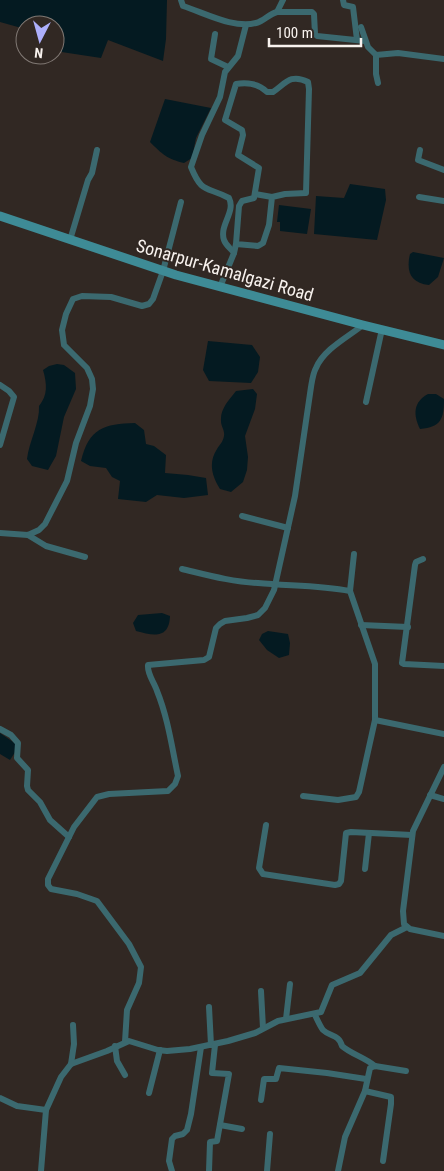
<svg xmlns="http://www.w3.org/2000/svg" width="444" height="1171" font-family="'Roboto Condensed',sans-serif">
  <rect width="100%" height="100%" fill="#312823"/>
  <g fill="#041a21">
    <path d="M 0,0 L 167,0 L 166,39 L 163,61 L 108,40 L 101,58 L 55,51 L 55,25 L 25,25 L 25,29 L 0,22 Z"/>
    <path d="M 165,99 L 211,108 L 196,138 L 192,158 L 184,163 C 167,159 162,154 150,142 Z"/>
    <path d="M 350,184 L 385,189 L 386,200 L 377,240 L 314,234 L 316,196 L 344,198 Z"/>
    <path d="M 279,205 L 311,209 L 307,234 L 280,231 L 280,222 L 277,222 Z"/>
    <path d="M 413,252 L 444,258 L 438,277 L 429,285 C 410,283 406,271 410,254 Z"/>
    <path d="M 208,341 L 252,345 L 260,357 L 258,372 L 251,383 L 209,381 L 203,370 Z"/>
    <path d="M 57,364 L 64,365 L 75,373 L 76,389 L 64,417 L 56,456 L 48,470 L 32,466 L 27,459 C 29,442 40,422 39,406 C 48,395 47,384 43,370 L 49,366 Z"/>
    <path d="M 253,389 L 257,394 L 255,409 L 245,436 L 248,457 L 247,470 L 243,482 L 231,492 L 220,489 C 212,476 208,463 217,449 C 220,444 223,442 224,436 C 225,430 221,427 221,421 C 220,409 229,400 236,391 Z"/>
    <path d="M 428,394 L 436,394 L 444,399 C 444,419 441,427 420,429 C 413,415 413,402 428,394 Z"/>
    <path d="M 135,423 L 144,430 L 146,444 L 154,446 L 166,455 L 165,473 L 188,475 L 206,478 L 208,495 L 184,498 L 157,495 L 146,502 L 118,499 L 120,481 L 112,477 L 106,468 L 90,466 L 81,461 C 89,428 104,424 135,423 Z"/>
    <path d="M 162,613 L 170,616 C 169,639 154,636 136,631 L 133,623 L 138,615 Z"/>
    <path d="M 268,631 L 288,634 L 290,643 L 289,655 L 279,658 L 267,650 L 259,640 L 262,634 Z"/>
    <path d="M 0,733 L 19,746 L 10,760 L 0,754 Z"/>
  </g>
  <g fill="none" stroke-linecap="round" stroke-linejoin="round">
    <g stroke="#3b696f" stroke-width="6">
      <path d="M 181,0 L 183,6 C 205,13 234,29 256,23 C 264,21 269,14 277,12 L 283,0"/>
      <path d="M 343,0 L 344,5 L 353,7 L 357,40"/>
      <path d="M 277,12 L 312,12 L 314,14 L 315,34 L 317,36 L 365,41"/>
      <path d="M 361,27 L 368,47 L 376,55 L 398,53 L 444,59"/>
      <path d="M 215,34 L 211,59 L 228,67"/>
      <path d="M 376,55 L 376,74 L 378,83"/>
      <path d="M 420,150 L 418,160 L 444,170"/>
      <path d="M 255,194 L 272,197"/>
      <path d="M 419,197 L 444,201"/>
      <path d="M 70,240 L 88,180 L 92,173 L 97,150"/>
      <path d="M 234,253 L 236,244 L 239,206 L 242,201 L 254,198 L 259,168 L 238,155 L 243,135 L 242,130 L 225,120 L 236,84 C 247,82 259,84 267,92 L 273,92 C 285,84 290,73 308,82 L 309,89 L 306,193 L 285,194 L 272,197 L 269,225 L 263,243 L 258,246 L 236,244"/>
      <path d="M 220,287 L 234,253 C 231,248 226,246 224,240 C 219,225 236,212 229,198 C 206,186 202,194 191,167 L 202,135 L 220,97 L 225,72 L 238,56 L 246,25"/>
      <path d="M 0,385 L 9,391 L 14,397 L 0,445"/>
      <path d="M 366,402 L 382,329"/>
      <path d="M 242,516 L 288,528"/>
      <path d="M 0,533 L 28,535 L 39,530 L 45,524 L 67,481 L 76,443 L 90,406 L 93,389 L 92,379 L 87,368 L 64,345 L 62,330 L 66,314 L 73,299 L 82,296 L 111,297 L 142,306 L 149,304 L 153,299 L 163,271 L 181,202"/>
      <path d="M 28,535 L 46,546 L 85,557"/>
      <path d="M 423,559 L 416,562 L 415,565 L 402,663 L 404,664 L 444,666"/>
      <path d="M 182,569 C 207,575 232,582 258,583 C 288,586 319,585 350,591 L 375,664 L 375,720 L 359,792 L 356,797 L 338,800 L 303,796"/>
      <path d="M 350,591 L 354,554"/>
      <path d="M 361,625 L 408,627"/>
      <path d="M 375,720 L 444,734"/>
      <path d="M 0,729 L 11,735 L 18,743 L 17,758 L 28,770 L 27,786 L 28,790 L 40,802 L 50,820 L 69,837"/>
      <path d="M 444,767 L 413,831 L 403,911 L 404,924 L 410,929 L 444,936"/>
      <path d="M 430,795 L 444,799"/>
      <path d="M 266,825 L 259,868 L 263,874 L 335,885 L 339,884 L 341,881 L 346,833 L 351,832 L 412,835"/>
      <path d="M 365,869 L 369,833"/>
      <path d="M 261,991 L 263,1028"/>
      <path d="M 209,1007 L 211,1045"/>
      <path d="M 315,1015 C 317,1019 320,1026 323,1030 C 330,1037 339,1034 342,1046 C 351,1054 364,1057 375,1066"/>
      <path d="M 286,1019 L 290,984"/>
      <path d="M 125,1042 L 127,1010 L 139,983 L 141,967 L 129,944 L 97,901 L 77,894 L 51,889 L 48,885 L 48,879 L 74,827 L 97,797 L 109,794 L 168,791 L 175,784 L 178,776 C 172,748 168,718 157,691 C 154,682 147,674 148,665 L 204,660 L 209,657 L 216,628 L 220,624 L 225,621 L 247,618 L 258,615 L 265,608 L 274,590 L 295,496 L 311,387 C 312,381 313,373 316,368 C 324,349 348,337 363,325"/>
      <path d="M 115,1046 L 117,1061 L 125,1075"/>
      <path d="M 71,1064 L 74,1044 L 73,1025"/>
      <path d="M 365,1091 L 391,1097 L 391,1104 L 383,1161"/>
      <path d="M 149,1093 L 160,1050"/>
      <path d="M 0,1098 L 17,1106 L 46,1110"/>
      <path d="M 261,1100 L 264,1079 L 276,1079 L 279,1068 L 327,1073 L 366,1079"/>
      <path d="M 220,1125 L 242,1129"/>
      <path d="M 41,1171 L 46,1110 L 61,1077 L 71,1064 L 107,1051 L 129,1041 L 158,1050 L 167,1051 L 190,1049 L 228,1041 L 255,1033 L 278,1021 L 321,1012 L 332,985 L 360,973 L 391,935 L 407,927"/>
      <path d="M 172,1171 L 169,1161 L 172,1139 L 175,1136 L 183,1134 L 187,1130 L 191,1114 L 201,1047"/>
      <path d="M 209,1171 L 210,1142 L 217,1141 L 229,1074 L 212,1073 L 215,1045"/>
      <path d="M 267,1171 L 270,1134"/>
      <path d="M 338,1171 L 345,1137 L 365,1091 L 370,1068 L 375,1066 L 406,1071"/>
    </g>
    <path stroke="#3e8b96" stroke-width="9" d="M 0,216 L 176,275 L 363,325 L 444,345"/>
  </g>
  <g text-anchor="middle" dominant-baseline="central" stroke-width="4" stroke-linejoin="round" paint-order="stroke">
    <g font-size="18" fill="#f8f2ee" stroke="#312823">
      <text transform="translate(225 270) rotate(16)">Sonarpur-Kamalgazi Road</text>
    </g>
  </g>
  <g transform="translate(40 40) rotate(186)"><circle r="24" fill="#312823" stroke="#817974"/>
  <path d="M0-4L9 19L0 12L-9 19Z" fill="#adaffb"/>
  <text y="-8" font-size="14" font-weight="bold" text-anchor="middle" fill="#f8f2ee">N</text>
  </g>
  <path d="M269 38v8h92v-8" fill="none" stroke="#f8f2ee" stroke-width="2.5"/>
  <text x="276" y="38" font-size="15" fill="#f8f2ee" stroke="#312823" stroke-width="4" paint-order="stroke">100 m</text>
</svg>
